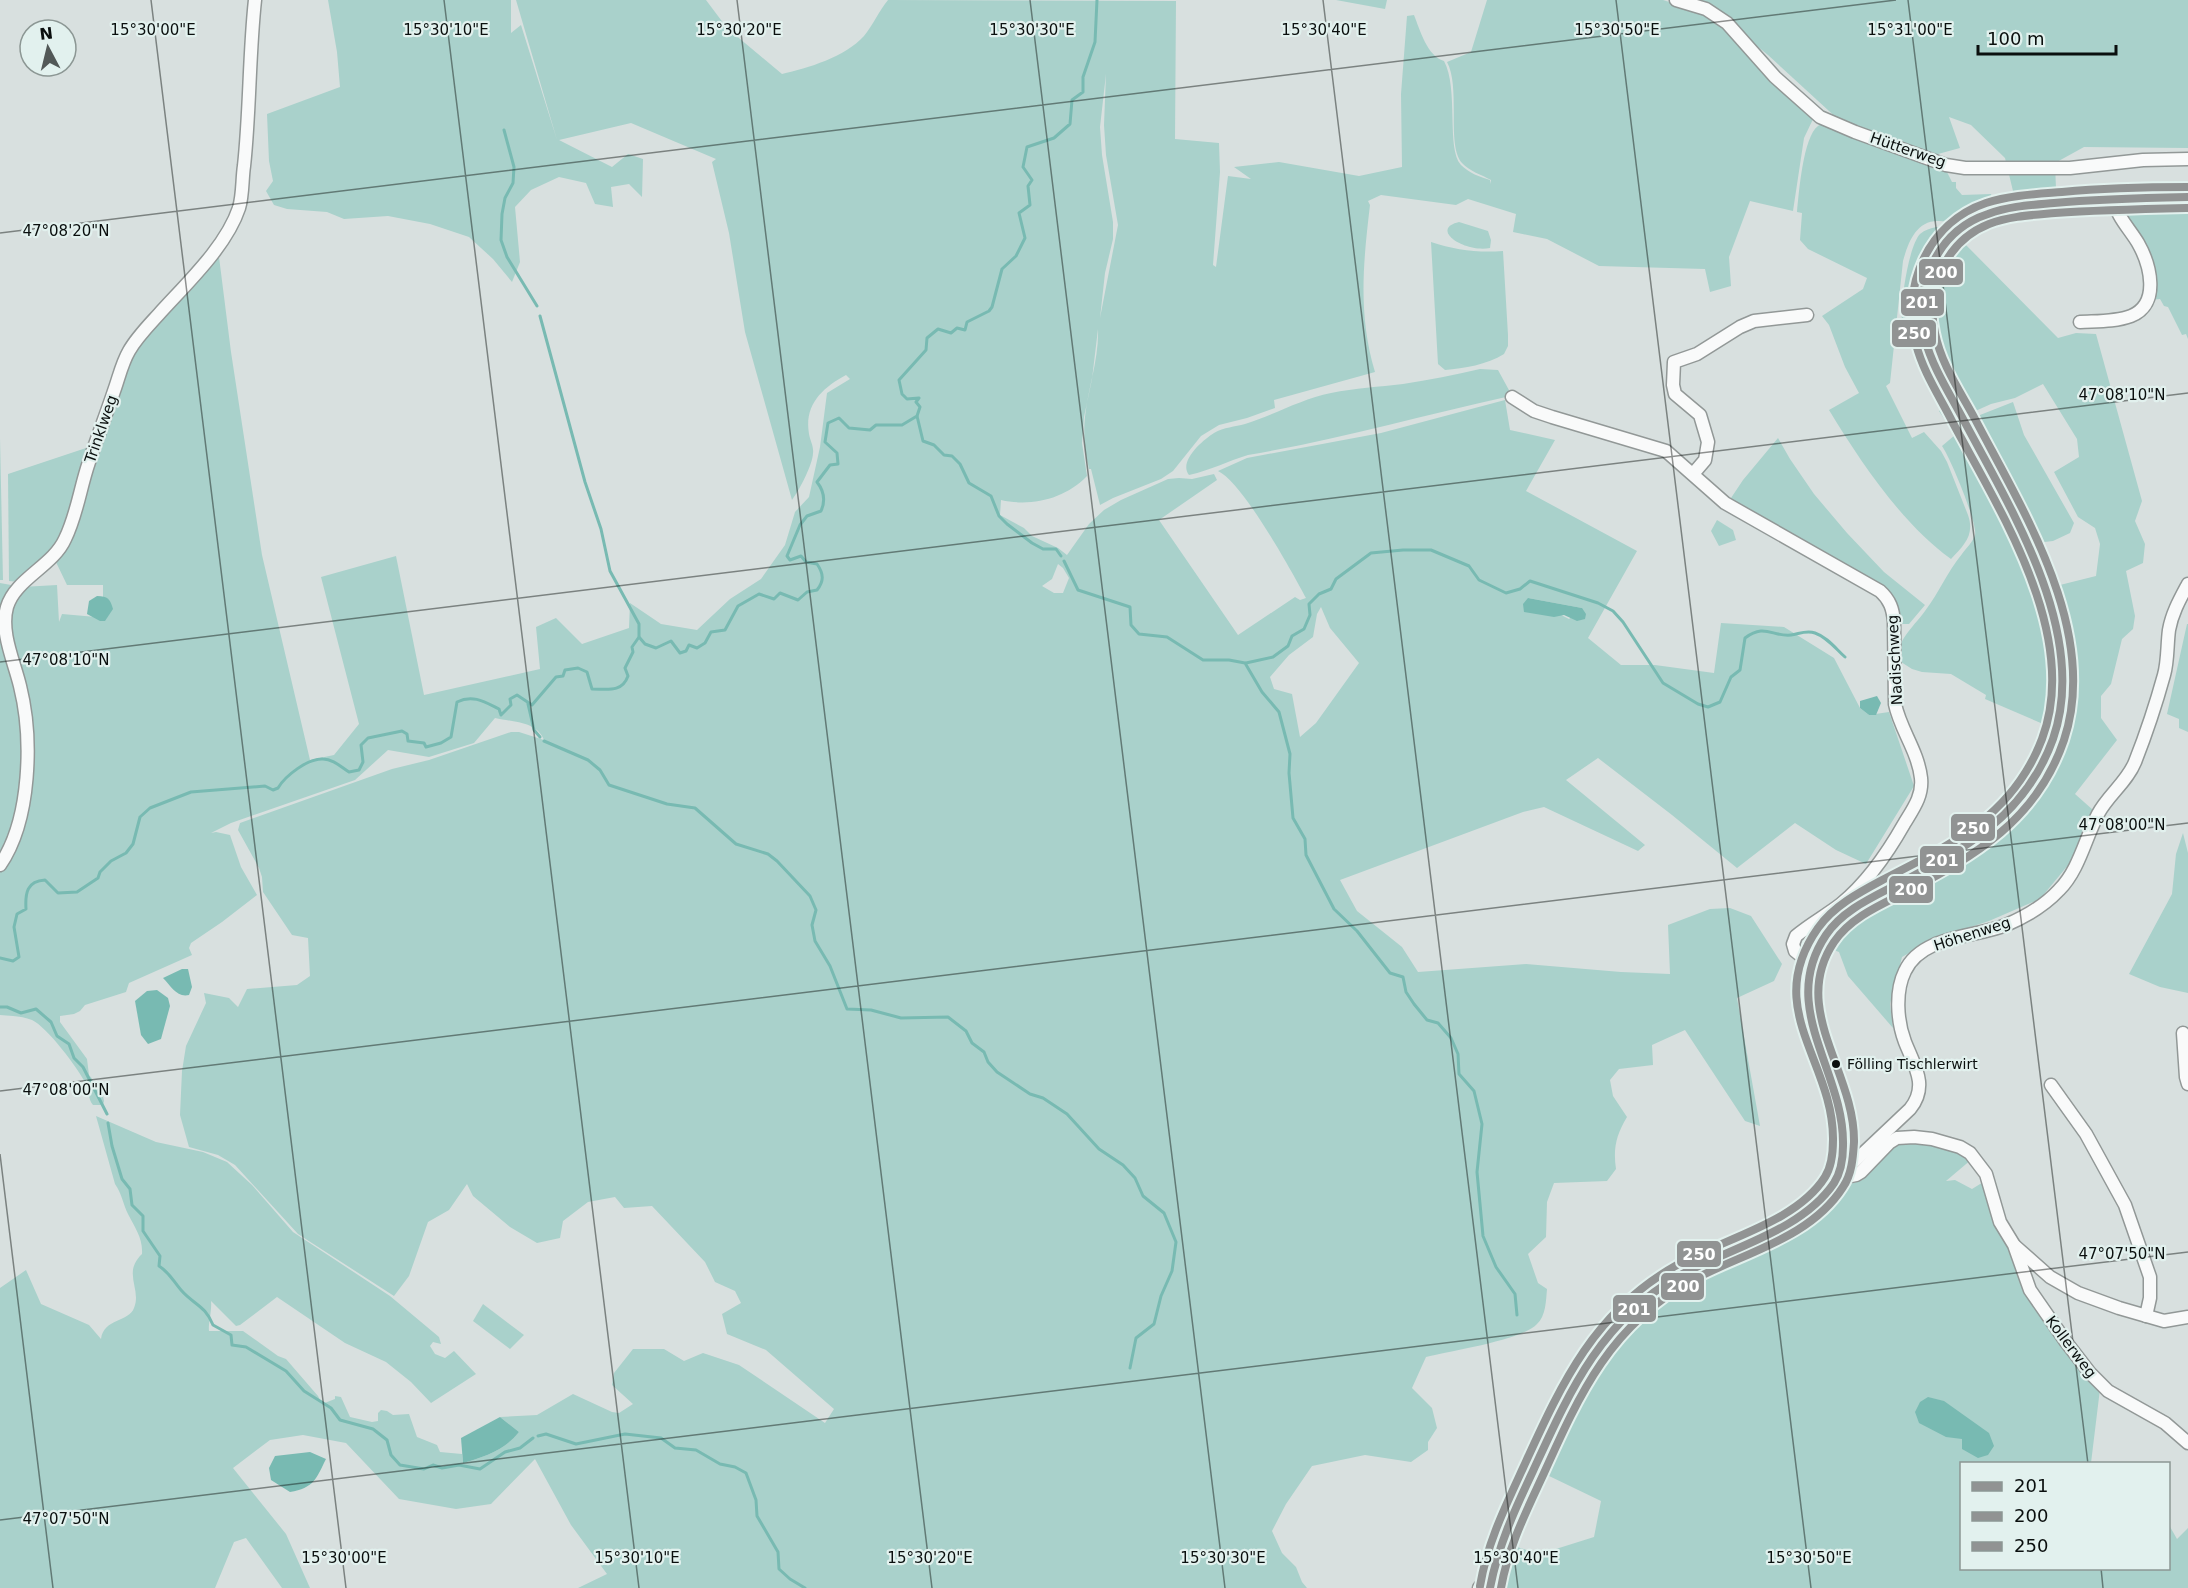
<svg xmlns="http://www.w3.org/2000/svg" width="2188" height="1588" font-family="'DejaVu Sans',sans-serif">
  <rect width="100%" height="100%" fill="#d8e0df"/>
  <g fill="#a9d1cb" fill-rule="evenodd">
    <path d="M 328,0 L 511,0 L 511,33 L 521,25 L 557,140 L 516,0 L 706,0 L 727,28 L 782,74 C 808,68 845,57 864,36 C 873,25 879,11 888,0 L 1176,1 L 1175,139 L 1219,143 L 1220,172 L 1213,265 L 1216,267 L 1228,176 L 1251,179 L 1234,167 L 1279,162 L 1359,176 L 1402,167 L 1401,94 L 1407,16 L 1414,15 C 1420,30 1427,56 1444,61 C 1459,89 1446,149 1461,165 C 1469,173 1480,177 1490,180 L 1490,184 L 1491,180 C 1482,175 1469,171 1462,163 C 1446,145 1461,88 1447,62 L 1471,52 L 1487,0 L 1663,0 L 1710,15 L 1815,115 L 1804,138 L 1793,211 L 1750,201 L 1729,257 L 1731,286 L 1710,292 L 1705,269 L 1599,266 L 1547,239 L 1513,232 L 1516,214 L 1468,199 L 1456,205 L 1381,195 L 1368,201 L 1370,205 C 1363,264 1358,315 1375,372 L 1274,400 L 1275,408 L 1247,418 L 1219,425 L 1201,436 L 1173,471 L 1161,479 L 1113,498 L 1100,505 L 1091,469 L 1089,469 C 1085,451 1083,435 1085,417 C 1088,388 1099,359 1098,329 L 1092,379 L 1084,417 L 1082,443 L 1087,476 C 1065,499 1031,507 1001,500 L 1000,515 L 1024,528 L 1032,536 L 1058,548 L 1067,555 L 1089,524 L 1104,510 L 1121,500 L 1168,479 L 1179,478 L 1192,479 L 1214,474 L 1217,480 L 1159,520 L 1238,635 L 1295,597 L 1300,600 L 1306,598 C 1291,570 1243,483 1218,471 L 1247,458 L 1381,433 L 1505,400 L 1510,430 L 1555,440 L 1526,491 L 1637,551 L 1588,638 L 1621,665 L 1655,665 L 1714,673 L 1721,623 L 1784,627 L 1834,658 L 1860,708 L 1869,715 L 1889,712 L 1914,786 L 1866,864 L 1836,850 L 1795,823 L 1737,868 L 1672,815 L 1598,758 L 1566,780 L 1645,845 L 1638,851 L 1544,807 L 1523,812 L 1340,880 L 1357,911 L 1402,947 L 1418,972 L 1526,964 L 1621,972 L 1670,974 L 1668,925 L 1710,909 L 1730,908 L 1751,916 L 1782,964 L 1774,981 L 1737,998 L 1760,1126 L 1745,1121 L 1685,1030 L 1652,1045 L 1653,1065 L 1619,1069 L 1610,1080 L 1613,1096 L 1627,1117 C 1616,1135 1613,1149 1616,1169 L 1607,1181 L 1554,1183 L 1547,1202 L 1546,1237 L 1528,1254 L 1538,1283 L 1547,1289 C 1546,1300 1546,1316 1537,1324 C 1522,1340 1450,1351 1426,1357 L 1412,1388 L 1432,1408 L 1437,1428 L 1428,1442 L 1428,1450 L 1411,1462 L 1365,1455 L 1312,1466 L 1286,1504 L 1272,1531 L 1282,1553 L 1296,1567 L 1302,1582 L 1307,1588 L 578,1588 L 607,1574 L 571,1525 L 535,1459 L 491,1504 L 456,1509 L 399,1499 L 346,1443 L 303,1435 L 270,1440 L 233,1468 L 286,1534 L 310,1588 L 282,1588 L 246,1538 L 234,1542 L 215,1588 L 0,1588 L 0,1288 L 26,1270 L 41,1304 L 89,1325 L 101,1339 C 104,1318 129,1322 134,1308 C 142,1289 122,1273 142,1254 C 143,1238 135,1228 128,1214 C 123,1204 122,1194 115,1184 L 96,1116 L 156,1142 L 203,1152 L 227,1162 L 252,1185 L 293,1232 L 390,1296 L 439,1337 L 441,1344 L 433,1342 L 430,1346 L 435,1354 L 445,1358 L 454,1351 L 476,1374 L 431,1403 L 411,1382 L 386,1362 L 345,1343 L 277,1297 L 240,1325 L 236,1326 L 211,1301 C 212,1311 208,1324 209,1331 L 243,1331 L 278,1356 L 286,1359 L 318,1396 L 322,1404 L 335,1399 L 335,1396 L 341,1397 L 350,1417 L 372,1422 L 378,1421 L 378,1413 L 381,1410 L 387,1411 L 393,1415 L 409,1414 L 417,1437 L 437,1445 L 440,1452 L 462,1454 L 463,1463 C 484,1457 505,1450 519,1432 L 500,1417 L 537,1415 L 573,1394 L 612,1412 L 619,1413 L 633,1404 L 612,1385 L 614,1373 L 633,1349 L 664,1349 L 684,1361 L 703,1353 L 739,1365 L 825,1423 L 834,1409 L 766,1350 L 727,1334 L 722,1314 L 741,1303 L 735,1291 L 715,1282 L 705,1262 L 652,1206 L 624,1208 L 615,1197 L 588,1202 L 563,1221 L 560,1238 L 537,1243 L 510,1227 L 473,1196 L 467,1184 L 449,1210 L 428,1222 L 409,1276 L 394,1296 L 298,1234 L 235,1165 L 218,1155 L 189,1147 L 180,1115 L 182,1071 L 186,1046 L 206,1003 L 204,993 L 229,998 L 238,1007 L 247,989 L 297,985 L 310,976 L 308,938 L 292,935 L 263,892 L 262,877 L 259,868 L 238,830 L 240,823 L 392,769 L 429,760 L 511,732 L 519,732 L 544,740 C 537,721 512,722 495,718 L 474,743 L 429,757 L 388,750 L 355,780 L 231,823 L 211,833 L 216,832 L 230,835 L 241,867 L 257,895 L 222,922 L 191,943 L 189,948 L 192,955 L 129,983 L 126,992 L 85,1005 L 80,1011 L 74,1014 L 60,1016 L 60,1022 L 87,1059 L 89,1075 L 102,1091 L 104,1101 L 103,1105 L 93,1105 C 88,1099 89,1091 86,1084 C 78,1068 47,1027 32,1020 C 22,1016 11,1016 0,1015 L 0,870 L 19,811 L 0,861 L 0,583 L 22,587 L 57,585 L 59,622 L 62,614 L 96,617 L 103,605 L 103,585 L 67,585 L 55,560 L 120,392 L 127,365 L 135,346 L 218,249 L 231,352 L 262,555 L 310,760 L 334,755 L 359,724 L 321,577 L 396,556 L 424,695 L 540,669 L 536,627 L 556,618 L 582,644 L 629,628 L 630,603 L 661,624 L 697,630 L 730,599 L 761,579 L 785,545 L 795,512 L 809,497 L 820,447 L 827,393 L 850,379 L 846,375 C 822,388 804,405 809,434 C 810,440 814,447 813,453 C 813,464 799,491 792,500 L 745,332 L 729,233 L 712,162 L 716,159 L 631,123 L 559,140 L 612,167 L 628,154 L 643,159 L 642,197 L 629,184 L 611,187 L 613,207 L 595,204 L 586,183 L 559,177 L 531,190 L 515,207 L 520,262 L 512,282 L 493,259 L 469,237 L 430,224 L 388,216 L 344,219 L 327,212 L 287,209 L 274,205 L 266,191 L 273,181 L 269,161 L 267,114 L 340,87 L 337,52 ZM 1106,74 L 1104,125 L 1106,155 L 1118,225 L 1100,318 L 1105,273 L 1113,239 L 1113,222 L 1102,155 L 1100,127 ZM 1058,564 L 1063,568 L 1069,578 L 1063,593 L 1054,593 L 1042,586 L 1052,579 ZM 1528,598 L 1582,608 L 1569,619 ZM 1321,607 L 1330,628 L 1359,663 L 1316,723 L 1300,737 L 1292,694 L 1274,689 L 1270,677 L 1289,655 L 1313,637 L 1317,614 Z"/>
    <path d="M 1336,0 L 1387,0 L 1385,9 Z"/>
    <path d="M 1681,0 L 2188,0 L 2188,148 L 2084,147 L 2055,163 L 2056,189 L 2013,191 L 2005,158 L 1971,125 L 1949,117 L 1960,148 L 1938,154 L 1952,182 L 1956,182 L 1956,188 L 1962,195 L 1991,194 L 1994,205 L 1967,216 L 1954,223 C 1949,223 1944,221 1939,221 C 1916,220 1908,243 1903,261 L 1890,383 L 1886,386 L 1912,438 L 1924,432 L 1941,451 L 1947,462 L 1968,515 C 1975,535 1964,545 1951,559 C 1902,524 1860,461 1829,410 L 1859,393 L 1845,367 L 1829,325 L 1822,316 L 1863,289 L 1867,278 L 1808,249 L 1800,240 L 1802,213 L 1797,212 C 1799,193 1803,137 1818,126 C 1824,121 1833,122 1841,122 L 1768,55 L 1724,19 Z"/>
    <path d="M 2188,204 L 2188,339 L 2186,334 L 2182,335 L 2168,307 L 2164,306 L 2160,299 L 2150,300 L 2153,292 L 2120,206 Z"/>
    <path d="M 1459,222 L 1488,231 L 1491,240 L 1490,248 C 1464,253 1429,229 1459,222 Z"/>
    <path d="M 1937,227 L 1943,230 L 1944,233 L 1916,308 L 2030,569 C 2043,604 2060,649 2058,686 C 2057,700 2053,714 2050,727 L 1985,699 L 1986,695 L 1951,674 L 1922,672 L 1912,669 L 1901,662 L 1897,662 C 1898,638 1911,630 1925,611 C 1939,593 1947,572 1962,554 C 1966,548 1973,542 1975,535 C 1978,524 1950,457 1942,446 L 1955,435 L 1939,411 L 1944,407 L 1921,373 L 1927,369 C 1919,356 1907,344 1903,329 C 1898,313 1908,247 1920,234 C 1925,230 1930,228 1937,227 Z"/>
    <path d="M 1431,242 C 1455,250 1478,253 1503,251 L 1508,335 L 1508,346 L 1504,354 C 1487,365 1464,368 1445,370 L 1438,364 Z"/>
    <path d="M 1963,242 L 2058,338 L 2076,333 L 2096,334 L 2142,501 L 2135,521 L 2145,544 L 2143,563 L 2126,571 L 2135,616 L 2133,629 L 2122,639 L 2111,684 L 2101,696 L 2101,718 L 2117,740 L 2075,794 L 2093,810 L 2069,864 L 2040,899 L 1989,921 L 1934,939 L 1902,957 L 1890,1004 L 1893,1028 L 1848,976 L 1839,952 L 1831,949 L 1821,952 L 1845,922 L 1994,834 L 2065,713 L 2048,588 L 2096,576 L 2100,544 L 2095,528 L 2078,517 L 2054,472 L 2079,457 L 2077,439 L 2043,384 L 2015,398 L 1991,404 L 1971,413 L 1936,344 L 1930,317 L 1934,286 L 1940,272 L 1951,254 Z"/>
    <path d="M 1480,369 L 1498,370 L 1510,392 L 1506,397 C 1420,416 1336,440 1248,455 C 1227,461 1212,470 1189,475 C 1178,461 1203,440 1214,433 C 1224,427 1235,427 1245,424 C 1274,415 1301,399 1331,393 C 1355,388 1379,387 1403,384 C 1429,380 1455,375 1480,369 Z"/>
    <path d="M 2013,402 L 2024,435 L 2074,523 L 2070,533 L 2053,541 L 2036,543 L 2033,541 L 1975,420 L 1975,417 L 1980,415 Z"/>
    <path d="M 0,438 L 3,580 L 0,580 Z"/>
    <path d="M 1778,438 L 1790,459 L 1814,494 L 1847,533 L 1884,572 L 1925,605 L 1909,624 L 1901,624 L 1895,605 L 1729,501 L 1743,480 Z"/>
    <path d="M 92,446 L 60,542 L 19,582 L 9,581 L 8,474 Z"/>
    <path d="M 1717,520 L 1733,530 L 1736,540 L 1719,546 L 1711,531 Z"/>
    <path d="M 2187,624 L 2188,624 L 2188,732 L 2179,728 L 2179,719 L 2167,714 Z"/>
    <path d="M 2183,833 L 2188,853 L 2188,993 L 2160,987 L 2129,974 L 2172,894 L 2176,854 Z"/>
    <path d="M 1898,1141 L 1951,1147 L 1972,1159 L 1946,1181 L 1955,1180 L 1972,1189 L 1985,1181 L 2022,1280 L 2100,1389 L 2091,1463 L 1962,1464 L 1962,1568 L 2168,1568 L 2169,1525 L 2177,1539 L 2188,1528 L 2188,1588 L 1497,1588 L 1507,1544 L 1540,1554 L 1594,1537 L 1601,1501 L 1547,1475 L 1549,1472 L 1541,1468 L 1575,1398 L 1599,1358 L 1622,1329 L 1649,1303 L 1687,1277 L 1836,1189 L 1862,1180 L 1889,1147 Z"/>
    <path d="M 483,1304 L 524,1335 L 510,1349 L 473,1321 Z"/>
  </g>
  <g fill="#78bab2">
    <path d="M 97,596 C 108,596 110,599 113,609 L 105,621 L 100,621 L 87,614 L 89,601 Z"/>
    <path d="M 1528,598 L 1582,608 L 1586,614 L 1585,619 L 1577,621 L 1564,615 L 1554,617 L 1524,612 L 1523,604 Z"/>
    <path d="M 1877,696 L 1881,703 L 1876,715 L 1869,715 L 1860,708 L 1860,701 Z"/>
    <path d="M 182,969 L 188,969 L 192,987 L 189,995 C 177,998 171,986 163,978 Z"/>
    <path d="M 157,990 L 168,998 L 170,1006 L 161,1039 L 148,1044 L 141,1035 L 135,1001 L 147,991 Z"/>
    <path d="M 1928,1397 L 1944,1401 L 1989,1433 L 1994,1446 L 1988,1455 L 1978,1458 L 1962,1449 L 1962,1439 L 1946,1437 L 1919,1423 L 1915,1412 L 1920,1402 Z"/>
    <path d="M 500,1417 L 519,1432 C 505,1450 484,1457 463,1463 L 461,1438 Z"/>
    <path d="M 310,1452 L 326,1459 C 316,1479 314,1488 290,1492 L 271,1480 L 269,1468 L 275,1456 Z"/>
  </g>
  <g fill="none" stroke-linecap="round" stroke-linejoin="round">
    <g stroke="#78bab2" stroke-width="3">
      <path d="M 504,130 L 514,167 L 513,183 L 505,198 L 502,214 L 501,240 L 507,257 L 537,306"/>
      <path d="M 540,316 L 585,482 L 601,529 L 610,571 L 639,624 L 639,636"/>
      <path d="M 917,416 L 923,441 L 934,445 L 944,455 L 952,456 L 960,464 L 969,483 L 991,496 L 999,516 L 1007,524 L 1032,543 L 1043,549 L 1056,549 L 1061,556"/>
      <path d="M 1064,561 L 1078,590 L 1130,607 L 1131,625 L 1139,634 L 1167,637 L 1203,660 L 1229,660 L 1245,663 L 1262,692 L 1279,712 L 1290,754 L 1289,773 L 1293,818 L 1305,839 L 1306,855 L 1334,909 L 1357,931 L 1390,973 L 1403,977 L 1406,992 L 1414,1004 L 1427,1020 L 1438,1023 L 1451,1038 L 1458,1054 L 1459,1074 L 1474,1091 L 1482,1124 L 1477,1172 L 1483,1236 L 1496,1267 L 1515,1294 L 1517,1315"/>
      <path d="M 1246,663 L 1273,657 L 1288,646 L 1292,636 L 1304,629 L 1310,615 L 1309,604 L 1319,594 L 1331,589 L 1336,579 L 1371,553 L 1403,550 L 1431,550 L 1469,566 L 1479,580 L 1506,593 L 1520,589 L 1530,581 L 1598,603 L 1613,611 L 1623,622 L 1663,683 L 1698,704 L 1708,707 L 1720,702 L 1731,677 L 1740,670 L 1745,638 C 1765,623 1772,637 1791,635 C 1799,634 1806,630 1815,633 C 1827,637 1836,649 1845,657"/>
      <path d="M 528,704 L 534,730 L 540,737"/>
      <path d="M 544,741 L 588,760 L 600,770 L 609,785 L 667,804 L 695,808 L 736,844 L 768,854 L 777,861 L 810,896 L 816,910 L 812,925 L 815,941 L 830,966 L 847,1009 L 871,1010 L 901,1018 L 948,1017 L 966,1031 L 972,1043 L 984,1052 L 988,1062 L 997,1072 L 1030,1094 L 1043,1098 L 1067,1114 L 1099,1149 L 1123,1165 L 1135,1178 L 1143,1196 L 1164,1213 L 1176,1242 L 1172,1271 L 1161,1296 L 1154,1324 L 1136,1338 L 1130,1368"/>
      <path d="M 0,958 L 13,961 L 19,957 L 14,927 L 17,914 L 26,909 C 25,893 27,881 45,880 L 58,893 L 77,892 L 98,878 L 100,872 L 111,861 L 126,853 L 133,844 L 140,817 L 150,808 L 191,792 L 265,786 L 273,790 L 278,788 C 285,776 308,758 323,759 C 333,759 341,767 349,772 L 359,770 L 363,762 L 361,745 L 368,738 L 402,731 L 407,734 L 408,741 L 424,743 L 426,747 L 441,743 L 451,737 L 457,702 C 473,694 485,702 499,709 L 501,715 L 511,705 L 510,699 L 517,695 L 532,705 L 556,677 L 563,676 L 565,670 L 578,668 L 587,672 L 592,689 C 607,689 622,693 628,676 L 625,668 L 633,652 L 632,647 L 639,637 L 645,644 L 656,648 L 671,641 L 680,653 L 686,651 L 689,645 L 697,648 L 705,643 L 711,632 L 725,630 L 738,606 L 759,594 L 774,599 L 780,593 L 798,600 L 807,592 L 817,590 C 824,581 824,574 817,564 L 806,562 L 801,556 L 790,560 L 787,556 L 800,525 L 807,516 L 821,511 C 826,500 824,491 817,482 L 830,465 L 838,464 L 837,453 L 825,442 L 828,423 L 839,418 L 849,428 L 870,430 L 876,425 L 902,425 L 917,416 L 920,407 L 916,402 L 919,398 L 907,399 L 902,394 L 899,380 L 926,350 L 927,338 L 938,329 L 951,333 L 957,328 L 965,330 L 967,322 L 989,311 L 992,307 L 1002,269 L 1016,256 L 1025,238 L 1019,213 L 1030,205 L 1028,186 L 1032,180 L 1023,167 L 1027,147 L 1054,138 L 1070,124 L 1072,100 L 1083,92 L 1083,77 L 1095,42 L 1097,0"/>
      <path d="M 0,1007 L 7,1007 L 21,1013 L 36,1009 L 51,1022 L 57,1036 L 69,1044 L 74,1058 L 83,1067 L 107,1114"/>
      <path d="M 108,1123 L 112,1146 L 122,1179 L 130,1189 L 132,1205 L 143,1216 L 143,1231 L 160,1256 L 159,1266 C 170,1273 173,1281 181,1290 C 194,1305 205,1305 213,1325 L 231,1335 L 232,1345 L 246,1347 L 286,1371 L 304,1391 L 331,1408 L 340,1420 L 373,1429 L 387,1440 L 391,1455 L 400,1465 L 424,1469 L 433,1465 L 442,1468 L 459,1465 L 480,1469 L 505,1452 L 520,1448 L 533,1438"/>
      <path d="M 538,1436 L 546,1434 L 576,1444 L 625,1434 L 661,1438 L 675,1448 L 696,1450 L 720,1464 L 735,1467 L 746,1473 L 756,1500 L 757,1516 L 778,1552 L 779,1569 L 790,1579 L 805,1588"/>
    </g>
    <g stroke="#929897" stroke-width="15">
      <g id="minor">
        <path d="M 1676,0 L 1706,9 L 1727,23 L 1775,77 L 1820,117 L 1855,132 L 1946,165 L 1965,168 L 2070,168 L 2143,160 L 2188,159"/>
        <path d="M 2080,322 C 2096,321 2115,322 2131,316 C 2161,304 2150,264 2138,243 C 2129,228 2116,216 2114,199"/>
        <path d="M 1512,397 L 1534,411 L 1552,417 L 1666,451 L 1725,503 L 1880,591 C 1890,600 1893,609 1894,622 L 1895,704 C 1900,729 1918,751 1921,778 C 1923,796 1913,809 1904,824 C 1887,854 1868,882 1841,904 C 1827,915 1810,924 1796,936 L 1793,944 L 1795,951 L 1800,955 L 1813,957"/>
        <path d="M 1693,474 L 1705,460 L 1708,442 L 1700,415 L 1675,394 L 1673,385 L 1674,362 L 1697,354 L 1740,327 L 1754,321 L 1807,315"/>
        <path d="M 0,865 C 31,820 33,738 20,686 C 14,661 0,632 7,607 C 15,579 53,566 65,539 C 77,515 80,488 89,462 C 97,438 106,415 114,391 C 119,377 122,363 129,351 C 137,337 149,325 159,314 C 186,284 226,247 239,208 C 243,195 242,179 244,166 C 250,111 249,55 255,0"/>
        <path d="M 2183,1033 L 2186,1077 L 2188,1084"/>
        <path d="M 2051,1085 L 2086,1134 L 2125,1205 L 2150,1277 L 2150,1298 L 2146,1316"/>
        <path d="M 1837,1178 L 1910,1109 C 1929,1086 1914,1065 1905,1042 C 1897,1021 1895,991 1905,971 C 1922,935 1974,938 2006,925 C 2025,917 2045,905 2059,890 C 2079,870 2085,839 2098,814 C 2108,795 2127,782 2135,762 C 2146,734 2156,704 2164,675 C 2168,661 2167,645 2169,630 C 2172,613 2180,599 2188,584"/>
        <path d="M 1836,1179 L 1856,1175 L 1861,1172 L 1889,1143 L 1897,1138 L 1914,1137 L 1932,1139 L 1960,1147 L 1970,1153 L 1986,1174 L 2000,1222 L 2014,1245 L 2030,1290 L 2066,1342 L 2090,1373 L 2108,1391 L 2165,1423 L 2188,1443"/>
        <path d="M 2015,1246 L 2050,1277 L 2078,1293 L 2119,1308 L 2164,1321 L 2188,1317"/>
        <path d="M 1479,1588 L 1483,1583 L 1491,1579"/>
      </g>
    </g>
    <g stroke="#929897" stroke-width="18">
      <path id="major" d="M 1490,1588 C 1496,1546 1516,1509 1533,1471 C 1554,1426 1574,1375 1606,1337 C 1627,1312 1652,1291 1680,1275 C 1728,1246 1802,1231 1834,1182 C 1839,1174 1841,1164 1843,1155 C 1855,1076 1769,1012 1826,935 C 1843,912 1871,898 1896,885 C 1963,850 2019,824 2049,749 C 2059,725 2064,699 2063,674 C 2060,591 1999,489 1962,417 C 1949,392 1932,366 1925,338 C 1913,292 1933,237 1979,217 C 2002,207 2028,205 2054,203 C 2098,199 2143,198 2188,197"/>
    </g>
    <use href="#minor" stroke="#f9fafa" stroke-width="12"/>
    <use href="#major" stroke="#f9fafa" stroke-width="15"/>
    <g stroke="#e2f1ee" stroke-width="12">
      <path id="bus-1" d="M 1490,1588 C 1498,1546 1515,1509 1533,1471 C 1569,1393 1600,1321 1679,1276 C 1728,1248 1801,1232 1834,1183 C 1841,1172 1843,1158 1843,1146 C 1845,1071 1777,1008 1826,935 C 1842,911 1871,898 1896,885 C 1964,849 2025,817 2053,739 C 2090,633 2010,508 1962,417 C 1948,391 1932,366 1925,339 C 1913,288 1936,231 1988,214 C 2009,206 2032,205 2054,203 C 2099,199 2143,198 2188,197"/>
    </g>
    <g stroke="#e2f1ee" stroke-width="12">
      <path id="bus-2" d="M 1501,1588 C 1508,1547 1527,1510 1544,1473 C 1580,1393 1611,1325 1691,1281 C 1742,1253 1810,1239 1843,1187 C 1852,1174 1853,1157 1854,1142 C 1855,1071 1789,1009 1834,942 C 1850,918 1880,905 1904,893 C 1975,856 2037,820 2064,740 C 2100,632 2023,511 1975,419 C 1960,391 1941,364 1935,333 C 1925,289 1946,241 1989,224 C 2010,216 2033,215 2055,213 C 2099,210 2144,209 2188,208"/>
    </g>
    <g stroke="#e2f1ee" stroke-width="12">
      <path id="bus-3" d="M 1480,1586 C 1487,1544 1505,1507 1523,1468 C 1561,1385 1593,1312 1677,1265 C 1722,1239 1796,1223 1825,1177 C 1832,1166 1833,1152 1833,1140 C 1834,1061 1761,1009 1818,928 C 1835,904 1864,890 1888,877 C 1955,843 2014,813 2042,739 C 2081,636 2000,511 1953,423 C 1940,397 1923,372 1916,344 C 1901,287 1927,223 1986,203 C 2010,195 2037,194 2062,192 C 2104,188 2146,187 2188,187"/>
    </g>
    <use href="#bus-1" stroke="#919393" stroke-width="8"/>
    <use href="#bus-2" stroke="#919393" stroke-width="8"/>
    <use href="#bus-3" stroke="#919393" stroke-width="8"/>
  </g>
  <path fill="none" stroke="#0a0f0e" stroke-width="1.5" stroke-opacity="0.45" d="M 151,0 L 346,1588M 444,0 L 639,1588M 737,0 L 932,1588M 1030,0 L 1225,1588M 1323,0 L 1518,1588M 1616,0 L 1811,1588M 1908,0 L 2088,1464M 0,233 L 1896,0M 0,662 L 2188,393M 0,1091 L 2188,823M 0,1154 L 53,1588M 0,1520 L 2188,1252M 2101,1568 L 2103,1588"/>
  <circle fill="#0a0f0e" stroke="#e2f1ee" stroke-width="2" cx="1836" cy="1064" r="5"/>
  <g text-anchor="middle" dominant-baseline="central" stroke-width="4.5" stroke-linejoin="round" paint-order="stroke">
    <g font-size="14" fill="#0a0f0e" stroke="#e2f1ee" text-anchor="start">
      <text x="1847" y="1064">Fölling Tischlerwirt</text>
    </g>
    <g font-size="15" fill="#0a0f0e" stroke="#e2f1ee">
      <text transform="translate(1908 150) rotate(19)">Hütterweg</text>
      <text transform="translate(101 429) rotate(-71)">Trinklweg</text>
      <text transform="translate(1895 660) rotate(-93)">Nadischweg</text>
      <text transform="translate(1972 934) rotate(-18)">Höhenweg</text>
      <text transform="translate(2071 1347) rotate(53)">Kollerweg</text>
    </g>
  </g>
  <g font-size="15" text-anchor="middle" fill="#0a0f0e" stroke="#e2f1ee" stroke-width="4.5" stroke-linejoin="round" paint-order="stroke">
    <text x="153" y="35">15°30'00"E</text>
    <text x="446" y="35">15°30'10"E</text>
    <text x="739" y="35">15°30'20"E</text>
    <text x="1032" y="35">15°30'30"E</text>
    <text x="1324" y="35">15°30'40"E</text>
    <text x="1617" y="35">15°30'50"E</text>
    <text x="1910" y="35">15°31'00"E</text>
    <text x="66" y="236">47°08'20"N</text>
    <text x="2122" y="400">47°08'10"N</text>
    <text x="66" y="665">47°08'10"N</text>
    <text x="2122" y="830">47°08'00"N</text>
    <text x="66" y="1095">47°08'00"N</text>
    <text x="2122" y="1259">47°07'50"N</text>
    <text x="66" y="1524">47°07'50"N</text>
    <text x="344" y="1563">15°30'00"E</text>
    <text x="637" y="1563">15°30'10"E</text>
    <text x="930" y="1563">15°30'20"E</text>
    <text x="1223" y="1563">15°30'30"E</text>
    <text x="1516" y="1563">15°30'40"E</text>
    <text x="1809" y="1563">15°30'50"E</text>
  </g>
  <g stroke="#e2f1ee" stroke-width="2">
    <rect x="1918" y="258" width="46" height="28" rx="6" fill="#919393"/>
    <rect x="1900" y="288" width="45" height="29" rx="6" fill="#919393"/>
    <rect x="1891" y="319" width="46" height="29" rx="6" fill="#919393"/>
    <rect x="1950" y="813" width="46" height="29" rx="6" fill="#919393"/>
    <rect x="1919" y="845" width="46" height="29" rx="6" fill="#919393"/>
    <rect x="1888" y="875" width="46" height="29" rx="6" fill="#919393"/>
    <rect x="1676" y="1240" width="46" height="28" rx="6" fill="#919393"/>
    <rect x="1660" y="1272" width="45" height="29" rx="6" fill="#919393"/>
    <rect x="1612" y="1294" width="45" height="29" rx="6" fill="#919393"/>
  </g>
  <g font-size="16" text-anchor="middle" font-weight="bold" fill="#fff">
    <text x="1941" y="278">200</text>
    <text x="1922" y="308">201</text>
    <text x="1914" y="339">250</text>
    <text x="1973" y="834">250</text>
    <text x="1942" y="866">201</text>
    <text x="1911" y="895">200</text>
    <text x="1699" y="1260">250</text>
    <text x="1683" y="1292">200</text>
    <text x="1634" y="1315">201</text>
  </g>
  <rect x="1960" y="1462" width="210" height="108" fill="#e2f1ee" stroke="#8c9794" stroke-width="1.5"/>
  <rect x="1972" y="1482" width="30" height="9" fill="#919393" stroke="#8c9794" stroke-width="1.5"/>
  <text x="2014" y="1492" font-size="18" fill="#0a0f0e">201</text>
  <rect x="1972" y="1512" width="30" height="9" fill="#919393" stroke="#8c9794" stroke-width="1.5"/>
  <text x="2014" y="1522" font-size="18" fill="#0a0f0e">200</text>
  <rect x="1972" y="1542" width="30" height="9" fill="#919393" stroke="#8c9794" stroke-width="1.5"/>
  <text x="2014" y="1552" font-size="18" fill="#0a0f0e">250</text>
  <g transform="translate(48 48) rotate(353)"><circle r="28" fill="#e2f1ee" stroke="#8c9794" stroke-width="1.5"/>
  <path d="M0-4.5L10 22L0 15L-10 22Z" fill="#525857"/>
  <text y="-9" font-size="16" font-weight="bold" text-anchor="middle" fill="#0a0f0e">N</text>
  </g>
  <path d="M1978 45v9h138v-9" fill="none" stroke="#0a0f0e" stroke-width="3"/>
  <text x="1987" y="45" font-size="18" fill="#0a0f0e" stroke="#e2f1ee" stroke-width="4.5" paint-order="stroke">100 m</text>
</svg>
